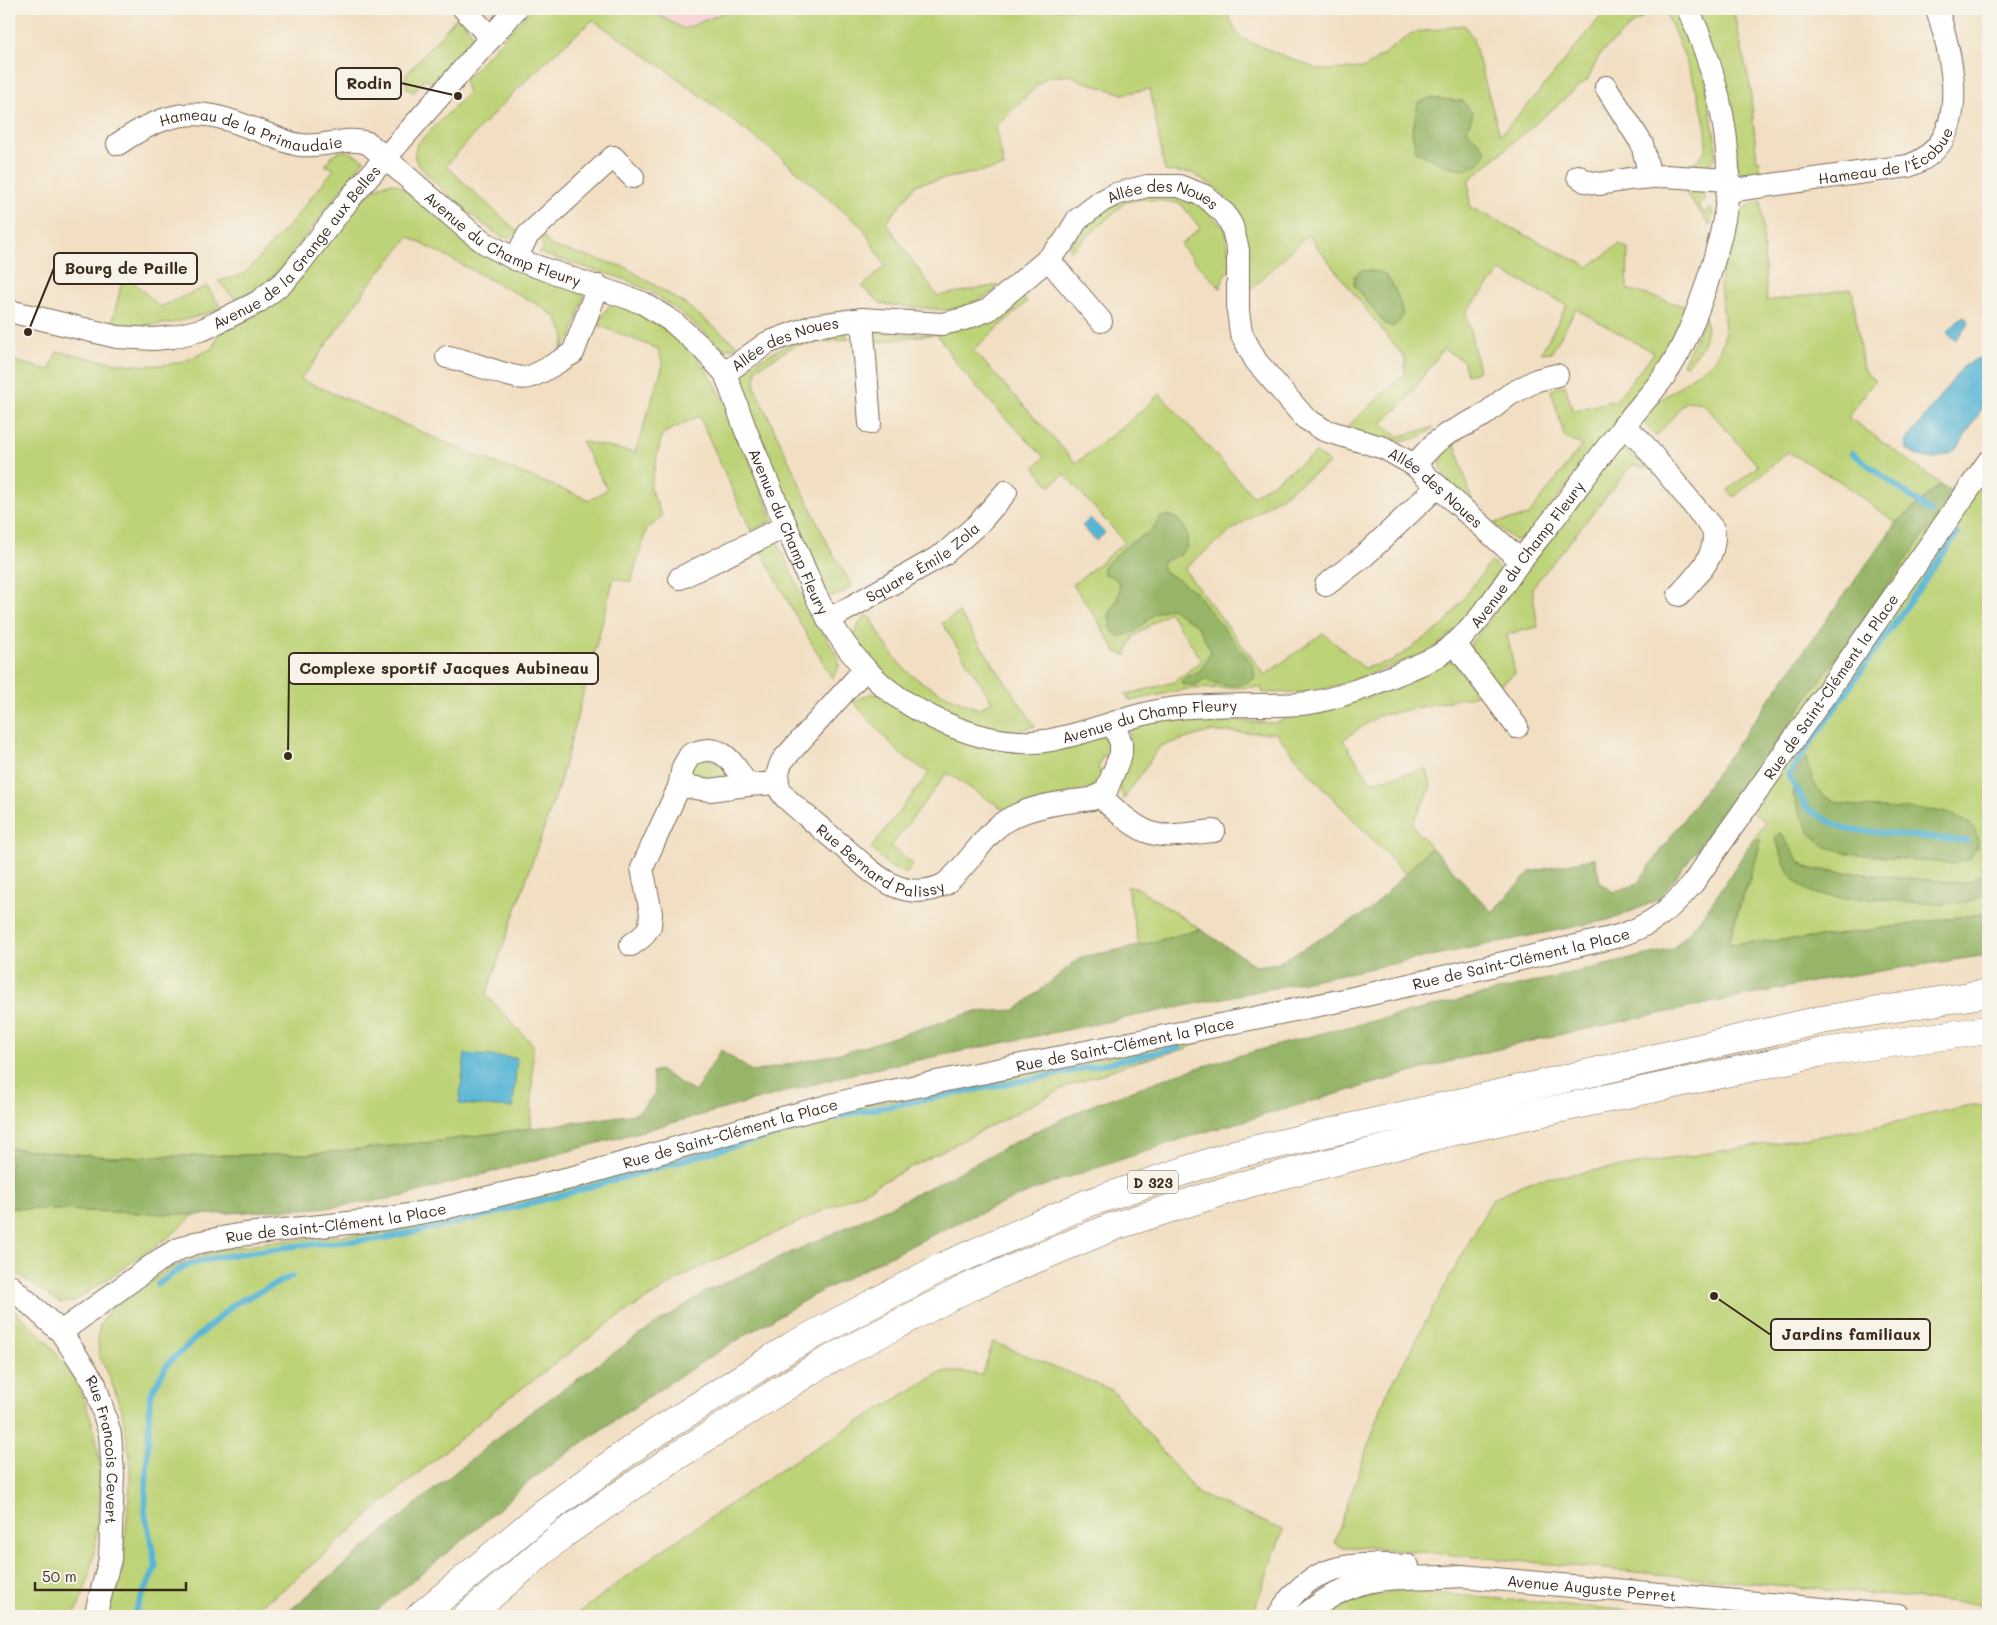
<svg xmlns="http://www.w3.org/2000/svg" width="1997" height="1625" font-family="Mali,sans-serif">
  <rect width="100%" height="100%" fill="#f7f3e8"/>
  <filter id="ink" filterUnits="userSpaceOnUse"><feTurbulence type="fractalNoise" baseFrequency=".02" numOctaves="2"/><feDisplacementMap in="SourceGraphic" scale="10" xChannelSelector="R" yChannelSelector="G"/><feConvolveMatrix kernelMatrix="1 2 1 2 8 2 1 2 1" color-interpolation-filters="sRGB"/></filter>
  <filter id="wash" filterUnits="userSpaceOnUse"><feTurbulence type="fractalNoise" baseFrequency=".0096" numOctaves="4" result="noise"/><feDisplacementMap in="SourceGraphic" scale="20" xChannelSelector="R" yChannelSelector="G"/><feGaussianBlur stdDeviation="1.12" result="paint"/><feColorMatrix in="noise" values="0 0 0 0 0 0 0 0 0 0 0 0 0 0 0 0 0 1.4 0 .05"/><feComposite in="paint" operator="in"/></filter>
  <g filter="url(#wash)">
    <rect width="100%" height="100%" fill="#f2dfc3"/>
    <path fill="#f7cfd0" d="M 648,9 L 732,9 L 684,29 Z"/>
    <g fill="#bdd377" stroke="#7c7e4a">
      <path d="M 531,9 L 648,9 L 684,29 L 732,9 L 889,9 L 899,10 L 900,9 L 1225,9 L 1238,35 L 1249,42 L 1320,70 L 1365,68 L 1412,33 L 1464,25 L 1472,36 L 1500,135 L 1534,98 L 1607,9 L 1655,9 L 1634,23 L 1600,54 L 1588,79 L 1469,180 L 1470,207 L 1589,267 L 1619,244 L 1628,249 L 1627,289 L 1684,306 L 1682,324 L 1658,368 L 1527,538 L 1514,540 L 1493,523 L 1528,516 L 1582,445 L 1565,438 L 1551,390 L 1565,385 L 1573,411 L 1616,400 L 1654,353 L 1576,309 L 1552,352 L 1541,353 L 1567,305 L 1501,271 L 1466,312 L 1479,371 L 1467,375 L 1463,360 L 1443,349 L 1404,403 L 1382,423 L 1398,437 L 1434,427 C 1408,452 1376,437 1346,428 L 1405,374 L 1405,359 L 1308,235 L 1246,294 L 1243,229 L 1235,208 L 1215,187 L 1192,173 L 1165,171 L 1150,89 L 1123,94 L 1085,82 L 1070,75 L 1045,78 L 996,126 L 1004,167 L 917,184 L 886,223 L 937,296 L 998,285 L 993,292 L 982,298 L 964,307 L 945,310 L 882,304 L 862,287 L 885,266 L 863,228 L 778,155 L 667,70 L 593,20 C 540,64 491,114 446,166 L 519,233 C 514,235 509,239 504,237 C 491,234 424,175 417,163 C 413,156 415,151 417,144 L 468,93 L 464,81 Z"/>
      <path d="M 1664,9 L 1678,9 L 1706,83 L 1716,145 L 1716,156 L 1708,166 L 1685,167 C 1693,163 1702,158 1705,150 C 1715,125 1676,34 1664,9 Z"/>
      <path d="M 1700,9 L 1734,9 L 1735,12 L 1734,13 L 1750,86 L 1757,161 L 1760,161 L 1761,179 L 1746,176 L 1739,170 Z"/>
      <path d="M 458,16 L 472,33 L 472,40 L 432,85 L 425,78 L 414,92 L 407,89 L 405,76 Z"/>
      <path d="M 346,150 L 364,160 L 279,271 L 258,288 L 237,301 L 218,281 L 242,275 L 250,268 L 294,219 L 334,169 L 325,165 L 335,153 Z"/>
      <path d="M 391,183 L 399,185 L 439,218 L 582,292 L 584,296 L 572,335 L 561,351 L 565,335 L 556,317 L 542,307 L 409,237 L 368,286 L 312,365 L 300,379 L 470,453 L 590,500 L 607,489 L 581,441 L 635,453 L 663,365 L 658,349 L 598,325 C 603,314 606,306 618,300 L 686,342 L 712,378 L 737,427 L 773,520 L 751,531 L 699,416 L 662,434 L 650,488 L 662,516 L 646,531 L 631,582 L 614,578 L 559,785 L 486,995 L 533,1045 L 531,1128 L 432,1142 L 307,1154 L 109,1157 L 9,1148 L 9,360 L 50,370 L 57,352 L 61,352 C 101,360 143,372 184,361 C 194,358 203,352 213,348 L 217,336 L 221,332 L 252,318 L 276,301 L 365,197 L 382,185 Z"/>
      <path d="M 1682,188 C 1695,188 1700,188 1706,199 L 1698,205 L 1704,213 L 1711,209 L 1713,215 L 1710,226 Z"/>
      <path d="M 1134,195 L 1190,195 L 1226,230 L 1230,272 L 1226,272 L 1220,288 L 1180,245 L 1200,228 L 1181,204 L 1172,202 L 1141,199 L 1126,202 L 1071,251 L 1069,248 L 1091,217 Z"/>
      <path d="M 1761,201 L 1767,301 L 1852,289 L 1863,369 L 1875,380 L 1848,417 L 1941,484 L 1896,523 L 1841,482 L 1788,452 L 1734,497 L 1728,490 L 1758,466 L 1703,403 L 1686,401 L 1656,437 L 1642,420 L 1647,410 L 1715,360 L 1723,342 L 1725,328 L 1720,286 L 1723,256 L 1731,220 L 1745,207 Z"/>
      <path d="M 538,231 L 551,246 L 625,267 L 685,304 L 737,345 L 734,348 L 726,349 L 718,347 L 705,333 L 676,309 L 650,291 L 624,279 L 539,253 L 543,250 L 541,241 L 534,241 Z"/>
      <path d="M 124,273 L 160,307 L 207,286 L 221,308 C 182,323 154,329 112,323 Z"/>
      <path d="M 1022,296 L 1027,302 L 973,350 L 1076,463 L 1125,425 L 1160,394 L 1253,496 L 1316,453 L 1330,463 L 1232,530 L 1184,569 L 1265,675 L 1323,633 L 1364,668 L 1392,661 L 1444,625 L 1491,561 L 1501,571 L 1460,626 L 1430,651 L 1347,683 L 1311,692 L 1263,693 L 1261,687 L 1187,689 L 1131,701 L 1125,695 L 1174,682 L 1202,660 L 1169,612 L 1133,637 L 1126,655 L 1116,652 L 1097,619 L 1073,585 L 1125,542 L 1064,474 L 1050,486 L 1034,467 L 1044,457 L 1006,419 L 959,367 L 937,334 L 869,343 L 874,331 L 898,334 L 937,334 L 998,315 Z"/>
      <path d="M 1705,318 C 1711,336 1699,354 1686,365 L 1683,364 Z"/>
      <path d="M 845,332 L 849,339 L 796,345 L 756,369 L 755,388 L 829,547 L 852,586 L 841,594 L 830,596 L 824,592 L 746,408 C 744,400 738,387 741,378 C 746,362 795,341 810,336 C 821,333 834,333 845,332 Z"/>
      <path d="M 1454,440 L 1474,507 C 1455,488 1422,465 1454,440 Z"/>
      <path d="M 1621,445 L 1647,468 L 1632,465 L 1532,588 L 1538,627 L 1507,634 L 1515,673 L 1496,689 L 1470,650 L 1471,643 Z"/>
      <path d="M 1988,462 L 1988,870 L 1971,881 L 1960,883 L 1811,869 L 1800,862 L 1780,832 L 1776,837 L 1788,872 L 1830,896 L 1957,903 L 1974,900 L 1988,894 L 1988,913 L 1822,937 L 1729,944 C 1737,909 1754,876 1760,840 L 1753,840 L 1766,823 L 1735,799 L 1954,493 Z"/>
      <path d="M 775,541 L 778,543 L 800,591 L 838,658 C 841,666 838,671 832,678 L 793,611 L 759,547 Z"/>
      <path d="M 959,613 L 1035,726 L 1009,734 L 960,722 L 882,675 L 857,644 L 854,636 L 859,623 L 868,614 C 878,630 887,649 899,663 C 919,686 952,698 979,709 L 992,701 L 942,623 Z"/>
      <path d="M 1448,661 L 1454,661 L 1477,695 L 1378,716 L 1343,740 L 1371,782 L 1427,769 L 1431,788 L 1412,825 L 1431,847 L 1406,875 L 1308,772 L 1276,733 L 1209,732 L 1160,746 L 1124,799 L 1119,786 L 1130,737 L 1129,730 L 1136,721 L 1212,717 L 1253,722 L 1276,723 L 1295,714 L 1365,698 L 1417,678 Z"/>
      <path d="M 869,694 L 880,694 L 954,736 L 1105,737 C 1112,743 1112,748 1112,757 L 1102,756 L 1098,770 L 1106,773 L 1097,786 L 1006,811 L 947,773 L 891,846 L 913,864 L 906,874 L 889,866 L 871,848 L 929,773 L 899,753 L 853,702 Z"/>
      <path d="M 701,755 L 731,769 L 726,782 L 691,777 L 689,764 Z"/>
      <path d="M 1127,887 L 1136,887 L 1200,929 L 1139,946 Z"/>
      <path d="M 1210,1036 L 1185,1049 L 1128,1064 L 1066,1087 L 861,1193 L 689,1273 L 615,1319 L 505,1401 L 380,1505 L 284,1589 L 244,1616 L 107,1616 L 122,1570 L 130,1485 L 130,1458 L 122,1411 L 108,1373 L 99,1356 L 98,1336 L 100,1325 L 111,1307 L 170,1268 L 217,1250 L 268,1242 L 380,1232 L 473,1214 L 869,1104 Z"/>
      <path d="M 1971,1105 L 1988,1106 L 1988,1605 L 1369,1547 L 1342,1547 L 1334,1543 L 1386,1395 L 1493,1198 L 1534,1180 L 1865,1129 Z"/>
      <path d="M 9,1208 L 194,1215 L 169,1237 L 73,1302 L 61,1303 L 55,1300 L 9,1268 Z"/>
      <path d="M 9,1306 C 61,1348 97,1402 100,1471 C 101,1487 99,1502 98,1517 C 95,1552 90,1584 74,1616 L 9,1616 Z"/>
      <path d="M 993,1342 L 1112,1390 L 1198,1494 L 1283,1530 L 1252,1616 L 575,1616 L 655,1555 L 792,1462 L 941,1372 L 963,1372 L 982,1375 Z"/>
      <path d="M 1412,1591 L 1688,1616 L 1327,1616 C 1352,1598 1382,1592 1412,1591 Z"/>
    </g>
    <g fill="#96b568" stroke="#687043">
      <path d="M 1430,98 L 1463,101 L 1473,114 L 1467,130 L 1486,149 C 1485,152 1484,157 1482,160 C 1466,181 1434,159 1416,152 L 1412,133 L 1418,103 Z"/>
      <path d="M 1362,270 C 1369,271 1379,270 1385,275 C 1392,280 1404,307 1402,315 C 1401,321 1398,323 1393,327 L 1385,324 L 1354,285 L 1354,276 Z"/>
      <path d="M 1941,484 L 1954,493 L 1728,809 L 1658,900 L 1613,919 L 859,1072 L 400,1197 L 333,1207 L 194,1215 L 9,1208 L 9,1148 L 109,1157 L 307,1154 L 432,1142 L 635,1114 L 641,1110 L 655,1093 L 652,1072 L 659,1070 L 695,1092 L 721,1050 L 753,1072 L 850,1051 L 973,1012 L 1016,1010 L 1081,957 L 1139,946 L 1200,929 L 1256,966 L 1278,963 L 1369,911 L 1431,847 L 1492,912 L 1530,872 L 1595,858 L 1600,882 L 1613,892 L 1637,884 L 1896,523 Z"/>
      <path d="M 1168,515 C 1184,519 1189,533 1187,548 L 1180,555 L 1162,562 L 1164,572 L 1179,580 L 1194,591 L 1253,665 L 1255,678 C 1239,689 1222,686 1204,680 L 1196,685 L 1183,685 L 1181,682 L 1185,677 L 1200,671 L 1211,651 L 1198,627 L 1171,608 L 1155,613 L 1135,632 L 1118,637 L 1114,633 L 1110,624 L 1109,615 C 1117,601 1130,579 1104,574 L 1103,567 L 1128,544 L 1151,531 L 1159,518 Z"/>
      <path d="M 1806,757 C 1809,768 1813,787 1823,795 C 1858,821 1954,794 1975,830 C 1977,834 1978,841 1978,845 L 1970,859 L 1953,864 L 1847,853 L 1824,846 L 1811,834 L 1800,814 L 1793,794 L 1793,775 Z"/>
      <path d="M 1780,832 L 1800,862 L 1811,869 L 1960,883 L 1971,881 L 1988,870 L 1988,894 C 1979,898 1970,902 1959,903 C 1934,906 1907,901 1882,899 C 1861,898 1828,900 1809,891 C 1788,882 1782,857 1775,837 Z"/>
      <path d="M 1753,840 L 1761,840 C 1754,876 1734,908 1729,944 L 1822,937 L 1988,913 L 1988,955 L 1826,979 L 1539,1039 L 1455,1060 L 1191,1136 L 1046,1185 L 961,1221 L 888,1257 L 812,1296 L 734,1342 L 672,1381 L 559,1459 L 526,1484 L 475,1530 L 370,1616 L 283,1616 L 427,1495 L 520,1420 L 639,1335 L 707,1291 L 871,1216 L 946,1179 L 1028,1135 L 1095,1104 L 1174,1075 L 1241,1055 L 1319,1034 L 1672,949 C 1707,918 1727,878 1753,840 Z"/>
    </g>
    <g fill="#56b5d5" stroke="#48707a">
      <path d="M 1963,317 L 1967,319 L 1968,325 L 1955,340 L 1947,333 L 1959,319 Z"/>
      <path d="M 1984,357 L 1988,358 L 1988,399 L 1958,447 L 1949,454 L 1932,459 L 1915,455 L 1907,449 L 1905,442 L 1909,437 L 1963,367 L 1976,359 Z"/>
      <path d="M 1090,518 L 1105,533 L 1096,541 L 1082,526 Z"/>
      <path d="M 465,1054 L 517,1058 L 513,1108 L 459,1104 Z"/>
    </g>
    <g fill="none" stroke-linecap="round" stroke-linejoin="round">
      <g stroke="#56b5d5" stroke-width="6">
        <path d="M 1852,453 L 1931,512"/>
        <path d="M 1957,534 L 1788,775 L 1808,809 L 1844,829 L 1966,841"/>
        <path d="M 158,1284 L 185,1266 L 217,1257 L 302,1245 L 380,1239 L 464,1221 L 573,1192 L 701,1155 L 853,1113 L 1058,1074 L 1180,1047"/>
        <path d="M 133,1616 L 156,1567 L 145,1513 L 150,1396 L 168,1363 L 234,1304 L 292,1276"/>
      </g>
    </g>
  </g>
  <g filter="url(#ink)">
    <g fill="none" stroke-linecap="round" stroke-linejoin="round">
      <g stroke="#7b6958" stroke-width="24">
        <g id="minor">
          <path d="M 464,9 L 491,38"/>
          <path d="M 1606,87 L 1642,144 L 1650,177"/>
          <path id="s1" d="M 118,144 C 147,124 177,109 214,116 C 229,119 243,125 257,130 C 271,135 286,143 300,145 C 324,148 345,136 368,143 L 468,230 L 485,243 L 515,259 L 643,303 L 673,322 L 701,347 L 725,373 L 746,431 L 815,594 C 828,620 843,645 863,666 C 904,712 983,749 1045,741 C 1090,734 1133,712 1178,708 C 1207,705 1236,705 1265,705 C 1280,705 1294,705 1309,703 C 1339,699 1376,683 1405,671 C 1416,666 1427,662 1438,656 C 1473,634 1495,597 1518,564 C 1531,547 1545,530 1558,513 C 1580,484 1601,454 1624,426 C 1638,407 1656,390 1669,369 C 1686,343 1697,313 1707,283 C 1717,251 1727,218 1728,184 C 1730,127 1712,60 1688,9"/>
          <path d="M 1578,176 L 1585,181 L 1600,184 L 1629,179 L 1665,176 L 1728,180"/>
          <path id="s2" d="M 1728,191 L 1908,166 C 1974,144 1953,59 1937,9"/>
          <path d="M 515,259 L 528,235 L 613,157 L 633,177"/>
          <path d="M 1048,259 L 1101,321"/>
          <path id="s3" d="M 9,311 L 117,337 L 154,339 L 173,337 L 204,329 L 258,302 L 285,281 L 296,268 L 351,197 L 516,9"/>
          <path d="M 862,319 L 870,423"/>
          <path d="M 447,357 C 467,359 515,382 529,377 C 544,372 559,361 573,353 L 598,286"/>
          <path id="s4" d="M 725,373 L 767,343 L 813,326 L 862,319 L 942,324 L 964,319 L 988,310 L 1048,259 L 1064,242 L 1077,220 L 1102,201 L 1116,194 L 1147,186 L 1179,186 L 1205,196 L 1225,214 L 1232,226 L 1238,250 L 1238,311 L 1241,333 L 1256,361 L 1305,418 L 1324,430 L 1384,448 L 1414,465 L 1521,561"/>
          <path d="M 1623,426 L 1640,440 L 1713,529 C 1719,556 1695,577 1679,595"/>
          <path d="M 1414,465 L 1435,443 L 1447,434 L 1484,415 L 1509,395 L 1537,380 L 1557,375"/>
          <path d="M 680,578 L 786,526"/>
          <path d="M 1326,585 L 1364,556 L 1438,486"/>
          <path id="s5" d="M 828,620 L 944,554 L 979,523 L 1006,492"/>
          <path d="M 1455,644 L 1517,727"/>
          <path id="s6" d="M 865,669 L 782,761 C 775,776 776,789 788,800 C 805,815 823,830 841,845 C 871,871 902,906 945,884 C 964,869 977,847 994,830 C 1017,807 1061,802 1092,799 L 1106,791 L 1121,754 L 1121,743 L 1113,723"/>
          <path d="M 747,785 C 732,761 721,740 690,755 L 683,767 L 679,787 L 689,787 L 710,790 L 747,785 L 777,783"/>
          <path d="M 1100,796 C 1113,808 1134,828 1151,833 C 1168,839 1196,832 1214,831"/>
          <path d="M 631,945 L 642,937 L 650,926 L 651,913 L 642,868 L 679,787"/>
          <path id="s7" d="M 9,1285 L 61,1332 L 95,1384 L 110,1434 L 113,1473 L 110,1559 L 95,1616"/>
          <path id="s8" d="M 61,1332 L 161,1259 L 179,1249 L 195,1243 L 238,1235 L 385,1219 L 436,1210 L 574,1177 L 778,1119 L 862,1097 L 1349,999 L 1615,937 C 1651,926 1669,911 1693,883 L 1988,462"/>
          <path d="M 1278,1616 C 1310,1561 1352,1563 1408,1566"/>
          <path id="s9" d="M 1304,1616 C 1360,1568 1396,1581 1462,1576 L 1899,1616"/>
        </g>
      </g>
      <g stroke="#7b6958" stroke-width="29">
        <g id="highway">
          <path d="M 420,1616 L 546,1511 L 643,1441 L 792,1346 L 944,1266 L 1088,1203 L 1235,1154 L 1821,1020 L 1988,993"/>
          <path d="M 467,1616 L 562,1535 L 669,1461 L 818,1366 L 971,1286 L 1112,1227 L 1250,1183 L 1446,1133 L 1823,1052 L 1988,1030"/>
        </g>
      </g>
      <use href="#minor" stroke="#fff" stroke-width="22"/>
      <use href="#highway" stroke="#fff" stroke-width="28"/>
    </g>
  </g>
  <g text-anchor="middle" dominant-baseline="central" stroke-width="4.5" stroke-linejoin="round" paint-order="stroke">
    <rect fill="#f7f3e8" stroke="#73665b" stroke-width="1" x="1128" y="1170.5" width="50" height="23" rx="4"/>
    <g font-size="14" font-weight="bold" fill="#3b2a1e">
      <text x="1153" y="1182">D 323</text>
    </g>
    <g font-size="15" fill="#3b2a1e" stroke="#f7f3e8">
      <text stroke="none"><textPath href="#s1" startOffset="142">Hameau de la Primaudaie</textPath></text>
      <text stroke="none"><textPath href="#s2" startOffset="165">Hameau de l'Écobue</textPath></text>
      <text stroke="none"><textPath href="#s4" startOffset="502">Allée des Noues</textPath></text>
      <text stroke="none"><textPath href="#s1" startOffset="430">Avenue du Champ Fleury</textPath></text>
      <text stroke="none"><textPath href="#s3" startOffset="325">Avenue de la Grange aux Belles</textPath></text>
      <text stroke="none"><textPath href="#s4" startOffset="68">Allée des Noues</textPath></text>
      <text stroke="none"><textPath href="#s4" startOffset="951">Allée des Noues</textPath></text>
      <text stroke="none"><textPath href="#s1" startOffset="865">Avenue du Champ Fleury</textPath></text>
      <text stroke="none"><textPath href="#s1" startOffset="1765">Avenue du Champ Fleury</textPath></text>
      <text stroke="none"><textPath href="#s5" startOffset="111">Square Émile Zola</textPath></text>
      <text stroke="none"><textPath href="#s8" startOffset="1952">Rue de Saint-Clément la Place</textPath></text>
      <text stroke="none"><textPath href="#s1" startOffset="1330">Avenue du Champ Fleury</textPath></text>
      <text stroke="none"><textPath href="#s6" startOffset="281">Rue Bernard Palissy</textPath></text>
      <text stroke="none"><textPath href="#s8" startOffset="1519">Rue de Saint-Clément la Place</textPath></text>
      <text stroke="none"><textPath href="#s8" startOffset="1114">Rue de Saint-Clément la Place</textPath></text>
      <text stroke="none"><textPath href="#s8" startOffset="709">Rue de Saint-Clément la Place</textPath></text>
      <text stroke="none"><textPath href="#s8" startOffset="304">Rue de Saint-Clément la Place</textPath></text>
      <text stroke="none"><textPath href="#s7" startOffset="199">Rue Francois Cevert</textPath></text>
      <text stroke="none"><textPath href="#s9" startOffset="298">Avenue Auguste Perret</textPath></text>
    </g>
  </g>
  <path fill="none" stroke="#3b2a1e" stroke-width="2" d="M458 96L401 83M28 332L54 268M288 756L289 668M1714 1296L1771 1335"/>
  <g fill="#3b2a1e" stroke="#f7f3e8" stroke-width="2">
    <circle cx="458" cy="96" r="5"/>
    <circle cx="28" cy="332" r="5"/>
    <circle cx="288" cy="756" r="5"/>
    <circle cx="1714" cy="1296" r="5"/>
  </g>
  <g fill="#f7f3e8" stroke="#3b2a1e" stroke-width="2">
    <rect x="336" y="68" width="65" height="31" rx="5"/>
    <rect x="54" y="253" width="143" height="31" rx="5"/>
    <rect x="289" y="653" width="309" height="31" rx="5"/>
    <rect x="1771" y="1319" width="159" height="31" rx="5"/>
  </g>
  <g font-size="16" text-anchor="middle" font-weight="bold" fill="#3b2a1e">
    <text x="369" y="89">Rodin</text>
    <text x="126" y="274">Bourg de Paille</text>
    <text x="444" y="674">Complexe sportif Jacques Aubineau</text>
    <text x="1851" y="1340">Jardins familiaux</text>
  </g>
  <rect width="1997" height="1625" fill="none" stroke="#f7f3e8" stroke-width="30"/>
  <path d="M35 1582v8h151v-8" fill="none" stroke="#3b2a1e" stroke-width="2.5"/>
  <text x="42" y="1582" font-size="15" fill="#3b2a1e" stroke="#f7f3e8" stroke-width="4" paint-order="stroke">50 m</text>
</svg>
